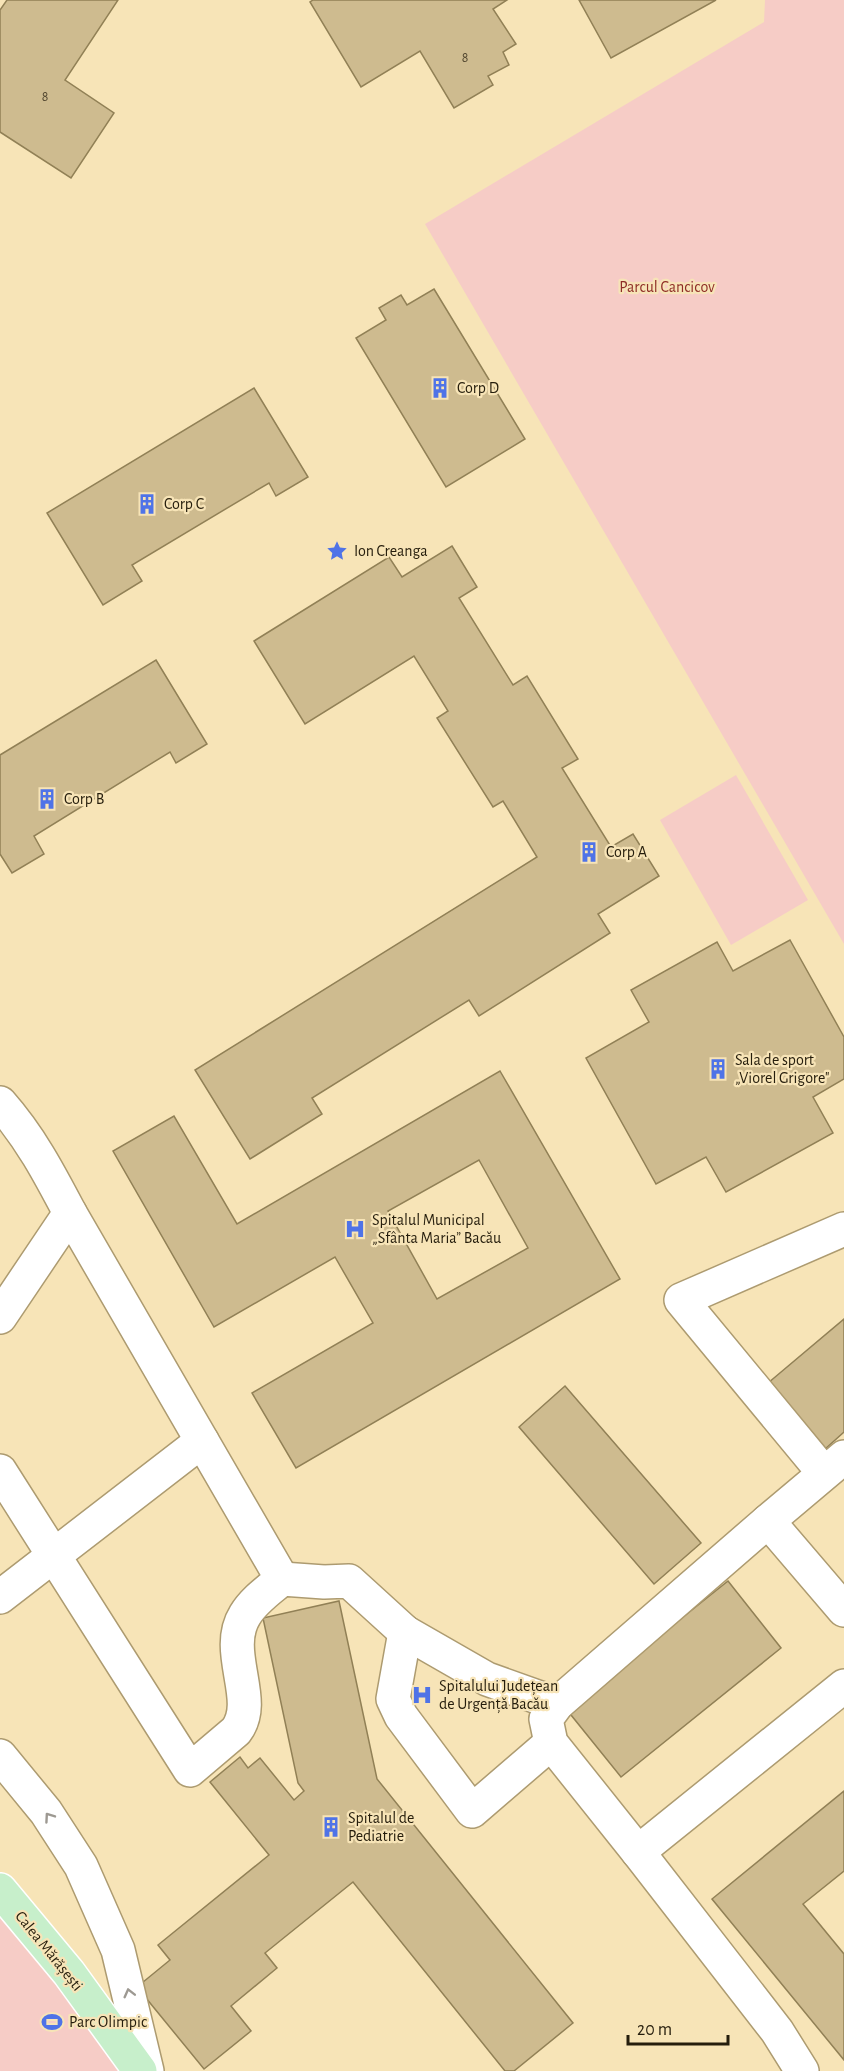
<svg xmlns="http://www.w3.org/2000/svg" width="844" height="2071" font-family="'Alegreya Sans',sans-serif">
  <rect width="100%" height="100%" fill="#f7e4b7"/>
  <g fill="#f6ccc6">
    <path d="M 765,0 L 844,0 L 844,944 L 425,224 L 764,22 Z"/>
    <path d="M 736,775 L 808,900 L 731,945 L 660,820 Z"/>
    <path d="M 0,1890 L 140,2071 L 0,2071 Z"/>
  </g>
  <g fill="#cebb8f" stroke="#918056" stroke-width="1.5" fill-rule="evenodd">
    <path d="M 7,0 L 118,0 L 65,80 L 114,113 L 71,178 L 0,132 L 0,10 Z"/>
    <path d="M 313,0 L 507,0 L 493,9 L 516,44 L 503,52 L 509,65 L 488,76 L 493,85 L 454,108 L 420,51 L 361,87 L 310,2 Z"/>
    <path d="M 579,0 L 716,0 L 611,58 Z"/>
    <path d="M 434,289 L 525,439 L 446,487 L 356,338 L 386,320 L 379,308 L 401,295 L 407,305 Z"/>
    <path d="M 254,388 L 308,477 L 276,496 L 269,483 L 132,565 L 142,581 L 103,605 L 47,513 Z"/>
    <path d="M 452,546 L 477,587 L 459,598 L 513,685 L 527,676 L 578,759 L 562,768 L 611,847 L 633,834 L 659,876 L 598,914 L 610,933 L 479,1016 L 469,1000 L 312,1098 L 322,1114 L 250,1159 L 195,1070 L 537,857 L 503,801 L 493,807 L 437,718 L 448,711 L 414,656 L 305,724 L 254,641 L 389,557 L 402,577 Z"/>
    <path d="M 156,660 L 207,744 L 176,763 L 170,752 L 34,836 L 44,854 L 12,873 L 0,854 L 0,755 Z"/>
    <path d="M 790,940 L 844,1037 L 844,1079 L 813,1097 L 833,1133 L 726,1192 L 706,1157 L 656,1184 L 586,1058 L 649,1022 L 631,990 L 717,942 L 733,971 Z"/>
    <path d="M 500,1071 L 620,1279 L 296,1468 L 252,1393 L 373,1323 L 335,1257 L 214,1327 L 113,1151 L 174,1116 L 237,1224 ZM 479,1160 L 528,1248 L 437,1299 L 388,1211 Z"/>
    <path d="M 844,1319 L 844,1432 L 824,1450 L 768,1383 Z"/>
    <path d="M 565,1386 L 701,1543 L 654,1584 L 519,1427 Z"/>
    <path d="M 728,1581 L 781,1648 L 621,1777 L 567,1710 Z"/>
    <path d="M 339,1601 L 377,1779 L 573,2023 L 514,2071 L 505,2071 L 353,1882 L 265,1953 L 277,1968 L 231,2006 L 251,2031 L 204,2069 L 137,1987 L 170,1960 L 158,1945 L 269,1855 L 210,1782 L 240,1757 L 248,1768 L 260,1758 L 294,1800 L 304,1791 L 298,1783 L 263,1618 Z"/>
    <path d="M 844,1791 L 844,1871 L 803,1904 L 844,1954 L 844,2060 L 712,1899 Z"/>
  </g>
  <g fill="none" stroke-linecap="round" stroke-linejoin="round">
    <g stroke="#ad9b70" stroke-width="36">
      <g id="minor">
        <path d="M 0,1103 C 30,1137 49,1173 70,1213 L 282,1579"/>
        <path d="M 0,1317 L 70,1213"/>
        <path d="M 844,1457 L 768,1521 L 844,1610"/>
        <path d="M 0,1471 L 190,1770 L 236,1731 C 260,1700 222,1652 245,1615 C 254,1600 269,1590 282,1579 L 324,1582 L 349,1581 L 405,1632 L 487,1679 L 557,1704"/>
        <path d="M 824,1473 L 681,1300 L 844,1229"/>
        <path d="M 0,1597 L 202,1441"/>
        <path d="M 405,1632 L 393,1699 L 401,1716 L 472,1811 L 551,1743"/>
        <path d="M 0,1756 L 46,1812 L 81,1866 L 118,1950 L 147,2071"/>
        <path d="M 638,1852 L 551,1743 L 546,1719 L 557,1704 L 768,1521"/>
        <path d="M 802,2071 L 777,2031 L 638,1852 L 844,1686"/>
      </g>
    </g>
    <g stroke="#fff" stroke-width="36">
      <path id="major" d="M 0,1890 L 69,1973 L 140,2071"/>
    </g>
    <use href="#minor" stroke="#fff" stroke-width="33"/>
    <use href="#major" stroke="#c7efcb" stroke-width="33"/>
  </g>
  <defs><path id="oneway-chevron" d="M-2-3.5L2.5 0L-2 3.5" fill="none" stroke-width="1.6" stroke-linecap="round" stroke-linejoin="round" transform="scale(1.5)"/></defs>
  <g stroke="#9d9992">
    <use href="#oneway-chevron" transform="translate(49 1817) rotate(-125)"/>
    <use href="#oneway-chevron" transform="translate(129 1993) rotate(-104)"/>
  </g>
  <defs>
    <g id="building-bare" transform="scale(1.62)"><path d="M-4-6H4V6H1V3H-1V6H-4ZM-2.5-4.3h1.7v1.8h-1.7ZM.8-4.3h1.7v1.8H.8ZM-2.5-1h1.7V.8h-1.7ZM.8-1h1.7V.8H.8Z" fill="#4f73e7" stroke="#f7e4b7" stroke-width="2.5" paint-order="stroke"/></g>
    <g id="sight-bare" transform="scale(1.62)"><path d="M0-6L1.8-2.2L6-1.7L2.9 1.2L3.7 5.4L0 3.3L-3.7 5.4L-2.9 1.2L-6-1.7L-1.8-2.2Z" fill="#4f73e7" stroke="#f7e4b7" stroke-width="2.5" paint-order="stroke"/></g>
    <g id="hospital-bare" transform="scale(1.62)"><path d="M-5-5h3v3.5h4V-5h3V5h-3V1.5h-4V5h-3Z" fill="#4f73e7" stroke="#f7e4b7" stroke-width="2.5" paint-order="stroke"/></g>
    <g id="stadium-bare" transform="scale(1.62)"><path d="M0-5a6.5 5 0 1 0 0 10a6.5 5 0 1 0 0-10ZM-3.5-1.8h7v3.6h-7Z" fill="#4f73e7" stroke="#f7e4b7" stroke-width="2.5" paint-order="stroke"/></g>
  </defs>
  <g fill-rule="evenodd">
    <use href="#building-bare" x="440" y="388"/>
    <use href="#building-bare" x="147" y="504"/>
    <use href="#sight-bare" x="337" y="551"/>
    <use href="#building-bare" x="47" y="799"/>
    <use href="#building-bare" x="589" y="852"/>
    <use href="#building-bare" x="718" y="1069"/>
    <use href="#hospital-bare" x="355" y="1229"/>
    <use href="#hospital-bare" x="422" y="1695"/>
    <use href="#building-bare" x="331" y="1827"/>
    <use href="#stadium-bare" x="52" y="2022"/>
  </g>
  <g text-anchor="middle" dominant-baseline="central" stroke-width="4.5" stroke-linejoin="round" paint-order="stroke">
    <g font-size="14" fill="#4f442d">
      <text x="465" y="58">8</text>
      <text x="45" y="97">8</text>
    </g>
    <g font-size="16" fill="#8f2e27" stroke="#f7e4b7">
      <text x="667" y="287">Parcul Cancicov</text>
    </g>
    <g font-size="16" fill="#251d0c" stroke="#f7e4b7" text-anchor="start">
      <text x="457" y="388">Corp D</text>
      <text x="164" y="504">Corp C</text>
      <text x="354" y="551">Ion Creanga</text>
      <text x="64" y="799">Corp B</text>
      <text x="606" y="852">Corp A</text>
      <text x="735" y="1060">Sala de sport<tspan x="735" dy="18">„Viorel Grigore"</tspan></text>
      <text x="372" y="1220">Spitalul Municipal<tspan x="372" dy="18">„Sfânta Maria” Bacău</tspan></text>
      <text x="439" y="1686">Spitalului Județean<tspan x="439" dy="18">de Urgență Bacău</tspan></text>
      <text x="348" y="1818">Spitalul de<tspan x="348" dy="18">Pediatrie</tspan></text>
      <text x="69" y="2022">Parc Olimpic</text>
    </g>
    <g font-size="16" fill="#251d0c" stroke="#f7e4b7">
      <text transform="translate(49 1951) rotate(51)">Calea Mărășești</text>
    </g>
  </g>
  <path d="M628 2035v9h100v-9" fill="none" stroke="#251d0c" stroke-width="3"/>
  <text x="637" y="2035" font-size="18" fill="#251d0c" stroke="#f7e4b7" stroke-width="4.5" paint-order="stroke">20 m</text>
</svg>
